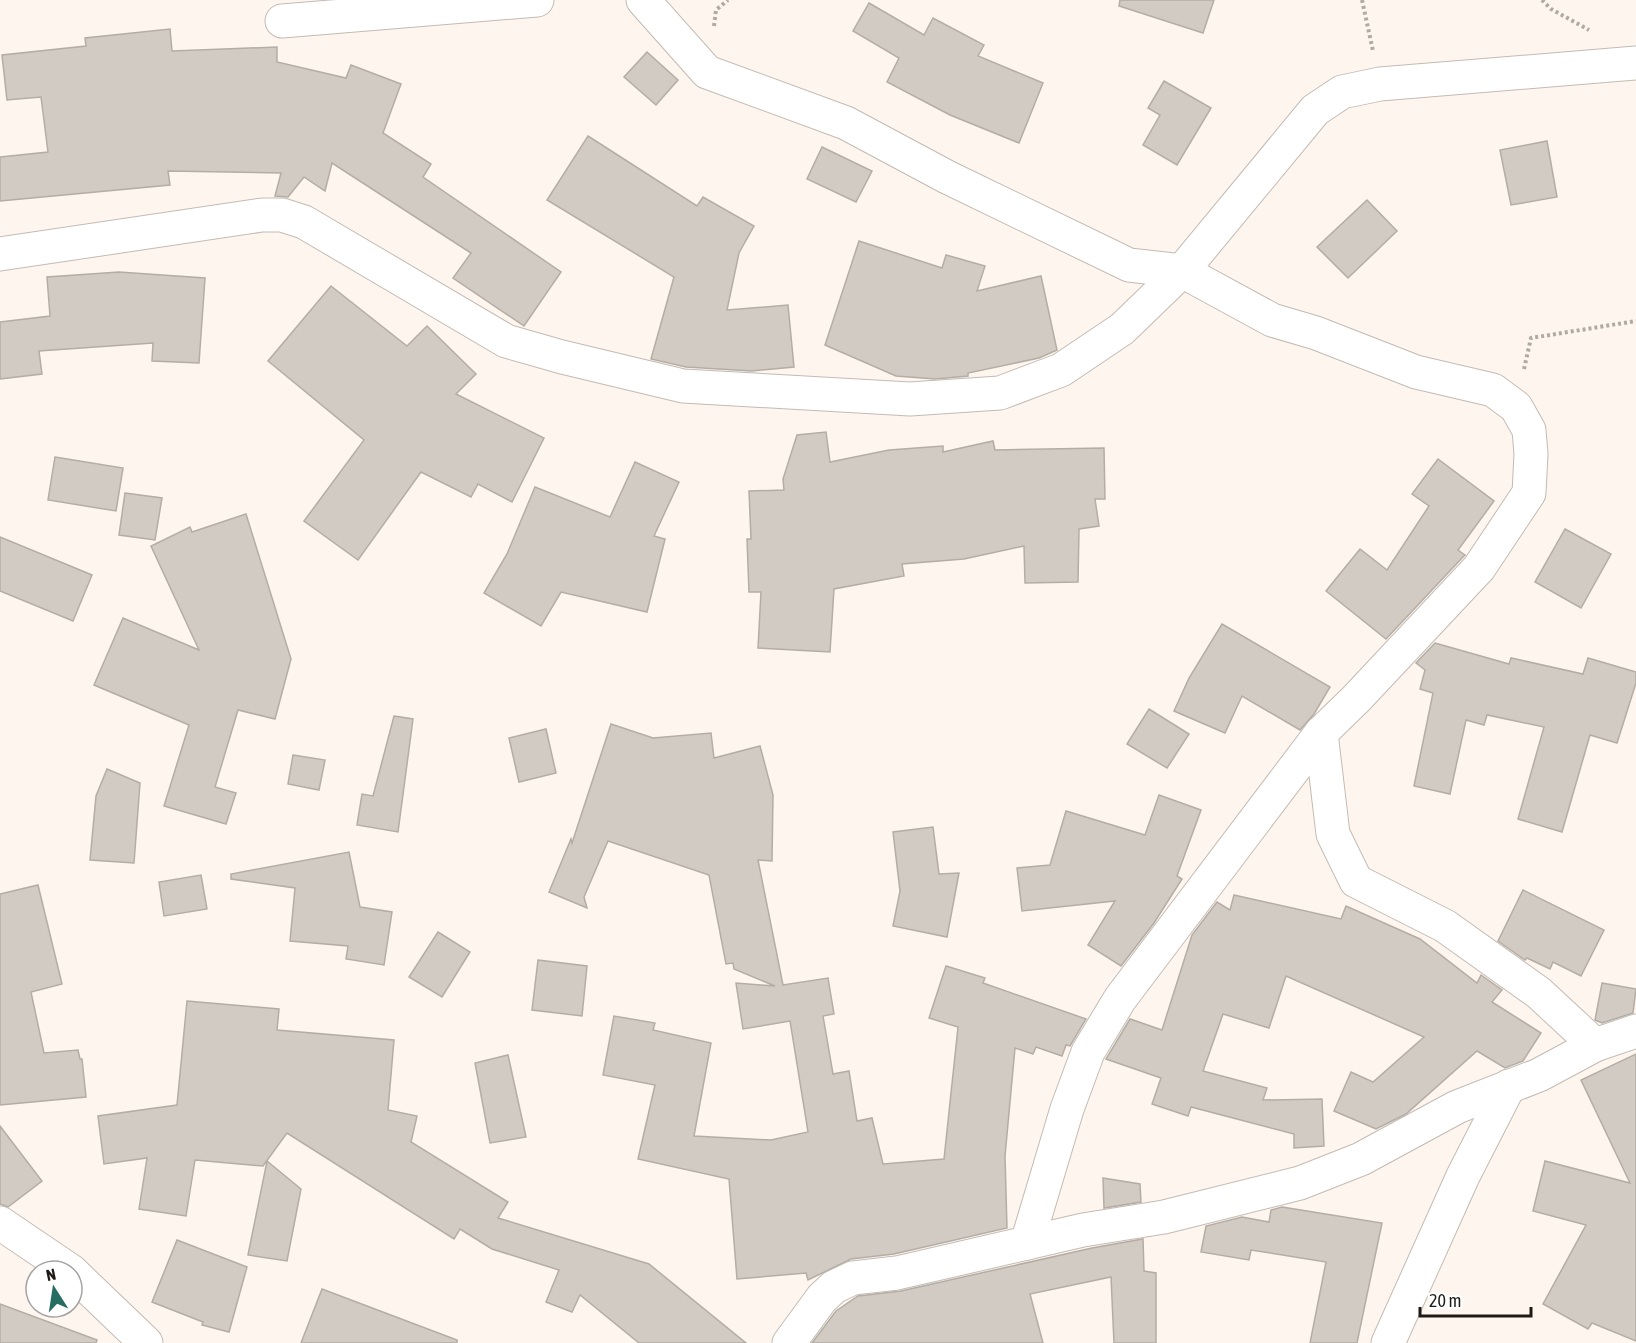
<svg xmlns="http://www.w3.org/2000/svg" width="1636" height="1343" font-family="'Asap Condensed',sans-serif">
  <rect width="100%" height="100%" fill="#fef6ee"/>
  <g fill="#d2cbc3" stroke="#b4ada5" stroke-width="1.5">
    <path d="M 1120,0 L 1214,0 L 1203,33 L 1119,6 Z"/>
    <path d="M 869,3 L 924,35 L 933,18 L 984,45 L 978,56 L 1043,83 L 1019,143 L 950,115 L 887,82 L 899,58 L 853,31 Z"/>
    <path d="M 170,29 L 172,51 L 277,47 L 277,62 L 346,78 L 351,65 L 401,84 L 383,133 L 431,164 L 423,177 L 561,272 L 524,326 L 453,278 L 471,253 L 332,163 L 325,191 L 304,177 L 288,197 L 275,196 L 281,173 L 168,171 L 170,185 L 0,201 L 0,157 L 48,152 L 41,97 L 7,100 L 2,55 L 86,46 L 85,38 Z"/>
    <path d="M 647,52 L 678,80 L 656,105 L 624,77 Z"/>
    <path d="M 1164,81 L 1211,108 L 1177,165 L 1143,145 L 1160,115 L 1148,108 Z"/>
    <path d="M 588,136 L 697,206 L 703,197 L 754,226 L 739,253 L 727,310 L 788,305 L 794,367 L 752,371 L 686,367 L 651,359 L 674,277 L 547,200 Z"/>
    <path d="M 1547,141 L 1557,197 L 1511,205 L 1500,150 Z"/>
    <path d="M 822,147 L 872,171 L 856,202 L 807,179 Z"/>
    <path d="M 1367,200 L 1397,231 L 1348,278 L 1317,247 Z"/>
    <path d="M 859,241 L 942,268 L 946,255 L 985,266 L 977,291 L 1041,276 L 1057,350 L 1039,358 L 968,373 L 968,376 L 935,379 L 896,376 L 825,345 Z"/>
    <path d="M 119,272 L 205,278 L 199,363 L 152,361 L 153,343 L 39,351 L 42,374 L 0,379 L 0,322 L 50,316 L 47,277 Z"/>
    <path d="M 331,286 L 407,346 L 427,326 L 476,374 L 456,394 L 544,438 L 512,502 L 478,484 L 471,497 L 421,472 L 358,560 L 304,521 L 364,440 L 268,361 Z"/>
    <path d="M 826,432 L 830,462 L 889,450 L 943,446 L 943,452 L 993,441 L 995,450 L 1104,448 L 1105,499 L 1095,499 L 1099,526 L 1079,529 L 1078,582 L 1025,583 L 1024,546 L 964,559 L 902,564 L 904,576 L 834,589 L 830,652 L 758,648 L 761,592 L 749,592 L 747,539 L 751,539 L 749,491 L 784,490 L 783,479 L 797,435 Z"/>
    <path d="M 55,457 L 123,468 L 116,511 L 48,500 Z"/>
    <path d="M 1438,459 L 1494,501 L 1458,550 L 1465,555 L 1462,558 L 1386,639 L 1326,591 L 1360,549 L 1387,570 L 1429,506 L 1412,494 Z"/>
    <path d="M 635,462 L 679,482 L 654,536 L 665,539 L 647,612 L 561,592 L 541,626 L 484,593 L 507,554 L 535,487 L 610,517 Z"/>
    <path d="M 125,493 L 162,498 L 155,540 L 119,535 Z"/>
    <path d="M 246,514 L 291,659 L 275,719 L 238,710 L 215,787 L 236,793 L 226,824 L 164,806 L 189,725 L 94,685 L 123,618 L 199,650 L 151,546 L 190,527 L 192,532 Z"/>
    <path d="M 1565,529 L 1611,554 L 1581,608 L 1535,582 Z"/>
    <path d="M 0,537 L 92,575 L 73,621 L 0,591 Z"/>
    <path d="M 1222,624 L 1330,687 L 1314,714 L 1300,730 L 1242,696 L 1225,733 L 1174,711 L 1189,678 Z"/>
    <path d="M 1435,643 L 1509,664 L 1511,658 L 1583,674 L 1588,658 L 1636,672 L 1636,683 L 1617,743 L 1590,735 L 1562,832 L 1518,819 L 1544,727 L 1487,715 L 1484,725 L 1466,720 L 1450,794 L 1414,786 L 1433,693 L 1420,689 L 1425,670 L 1416,663 Z"/>
    <path d="M 1149,709 L 1189,734 L 1167,768 L 1127,744 Z"/>
    <path d="M 394,716 L 413,719 L 398,832 L 357,825 L 362,794 L 373,796 Z"/>
    <path d="M 611,724 L 653,738 L 711,733 L 714,758 L 760,746 L 773,795 L 772,861 L 758,860 L 783,985 L 828,978 L 834,1014 L 823,1016 L 833,1074 L 849,1071 L 857,1121 L 872,1118 L 883,1164 L 944,1159 L 958,1027 L 929,1018 L 946,966 L 985,978 L 983,983 L 1086,1019 L 1070,1046 L 1066,1045 L 1062,1056 L 1036,1047 L 1033,1054 L 1015,1048 L 1005,1156 L 1007,1228 L 894,1254 L 851,1259 L 808,1280 L 806,1273 L 737,1279 L 729,1179 L 638,1159 L 655,1085 L 603,1075 L 614,1016 L 655,1023 L 653,1030 L 711,1043 L 694,1136 L 771,1140 L 808,1132 L 790,1021 L 743,1029 L 736,983 L 775,986 L 734,969 L 733,963 L 726,964 L 709,875 L 608,841 L 584,897 L 587,908 L 549,892 L 571,839 L 572,843 Z"/>
    <path d="M 546,729 L 556,773 L 519,782 L 509,738 Z"/>
    <path d="M 293,755 L 325,760 L 319,790 L 288,784 Z"/>
    <path d="M 107,769 L 140,783 L 134,863 L 90,860 L 96,796 Z"/>
    <path d="M 1159,795 L 1201,810 L 1177,876 L 1182,879 L 1154,923 L 1121,966 L 1088,945 L 1115,901 L 1022,911 L 1017,868 L 1050,865 L 1066,811 L 1145,835 Z"/>
    <path d="M 933,827 L 939,874 L 959,873 L 947,937 L 893,926 L 900,891 L 893,832 Z"/>
    <path d="M 349,852 L 360,907 L 392,912 L 384,965 L 346,959 L 348,946 L 290,941 L 295,888 L 231,879 L 231,874 Z"/>
    <path d="M 201,875 L 207,909 L 164,916 L 159,882 Z"/>
    <path d="M 38,885 L 62,984 L 31,992 L 44,1053 L 78,1050 L 80,1059 L 82,1059 L 86,1097 L 0,1105 L 0,894 Z"/>
    <path d="M 1523,890 L 1604,930 L 1581,976 L 1553,962 L 1550,969 L 1527,958 L 1525,960 L 1498,941 Z"/>
    <path d="M 1234,895 L 1341,919 L 1346,906 L 1420,939 L 1477,983 L 1481,975 L 1502,990 L 1492,1002 L 1541,1033 L 1523,1061 L 1505,1068 L 1477,1051 L 1406,1114 L 1376,1129 L 1334,1111 L 1351,1072 L 1373,1082 L 1424,1037 L 1286,976 L 1269,1028 L 1223,1014 L 1203,1071 L 1267,1088 L 1263,1100 L 1322,1099 L 1324,1146 L 1294,1148 L 1294,1134 L 1191,1107 L 1188,1116 L 1152,1104 L 1161,1078 L 1106,1059 L 1130,1019 L 1162,1030 L 1192,935 L 1217,902 L 1230,910 Z"/>
    <path d="M 438,932 L 470,952 L 442,997 L 409,977 Z"/>
    <path d="M 538,960 L 587,966 L 582,1016 L 532,1010 Z"/>
    <path d="M 1602,983 L 1636,989 L 1633,1013 L 1602,1023 L 1595,1020 Z"/>
    <path d="M 187,1001 L 279,1009 L 277,1030 L 394,1040 L 388,1110 L 417,1116 L 411,1142 L 508,1202 L 498,1218 L 649,1264 L 746,1343 L 639,1343 L 580,1295 L 572,1312 L 546,1302 L 559,1270 L 492,1249 L 460,1229 L 454,1239 L 287,1133 L 263,1166 L 195,1160 L 186,1216 L 139,1209 L 147,1158 L 104,1164 L 98,1116 L 177,1105 Z"/>
    <path d="M 1636,1054 L 1636,1341 L 1592,1323 L 1588,1329 L 1543,1304 L 1586,1225 L 1533,1211 L 1545,1161 L 1630,1183 L 1581,1080 Z"/>
    <path d="M 508,1055 L 526,1137 L 490,1143 L 475,1063 Z"/>
    <path d="M 0,1126 L 42,1181 L 8,1207 L 0,1204 Z"/>
    <path d="M 267,1161 L 301,1189 L 287,1261 L 248,1255 Z"/>
    <path d="M 1103,1178 L 1140,1184 L 1141,1202 L 1104,1208 Z"/>
    <path d="M 1282,1207 L 1382,1223 L 1357,1343 L 1310,1343 L 1326,1262 L 1251,1250 L 1249,1260 L 1201,1252 L 1206,1226 L 1242,1217 L 1269,1222 L 1271,1210 Z"/>
    <path d="M 1143,1239 L 1144,1271 L 1156,1273 L 1156,1343 L 1114,1343 L 1111,1277 L 1030,1294 L 1043,1343 L 812,1343 L 836,1311 L 858,1296 L 901,1291 L 1092,1248 Z"/>
    <path d="M 177,1240 L 247,1267 L 229,1332 L 202,1325 L 203,1322 L 152,1302 Z"/>
    <path d="M 322,1289 L 457,1340 L 457,1343 L 301,1343 Z"/>
    <path d="M 0,1304 L 97,1340 L 96,1343 L 0,1343 Z"/>
  </g>
  <g fill="none" stroke-linecap="round" stroke-linejoin="round">
    <g stroke="#c3bbb3" stroke-width="35">
      <g id="minor">
        <path d="M 643,0 L 707,72 L 846,123 L 947,177 L 1129,265 L 1182,271 L 1272,320 L 1316,333 L 1416,372 L 1493,390 L 1516,407 L 1529,430 L 1531,454 L 1529,493 L 1479,568 L 1356,699 L 1321,733 L 1120,999 L 1088,1052 L 1067,1109 L 1027,1243"/>
        <path d="M 282,21 L 537,0"/>
        <path d="M 0,254 L 262,215 L 282,215 L 304,222 L 506,341 L 562,357 L 683,386 L 910,399 L 1000,393 L 1061,370 L 1122,329 L 1182,271 L 1315,110 L 1342,92 L 1380,84 L 1636,63"/>
        <path d="M 1321,733 L 1333,834 L 1356,881 L 1445,926 L 1539,993 L 1595,1045"/>
        <path d="M 0,1223 L 71,1271"/>
        <path d="M 72,1272 L 146,1343"/>
        <path d="M 789,1343 L 822,1298 L 834,1287 L 853,1278 L 897,1273 L 1083,1230 L 1164,1217 L 1300,1183 L 1361,1159 L 1457,1107 L 1539,1075 L 1595,1045 L 1636,1031"/>
        <path d="M 1388,1343 L 1463,1176 L 1509,1086"/>
      </g>
    </g>
    <g stroke="#b0aaa4" stroke-width="4" stroke-dasharray="3 3" stroke-linecap="butt">
      <path d="M 1362,0 L 1373,51"/>
      <path d="M 1542,0 L 1551,9 L 1589,30"/>
      <path d="M 714,26 L 716,10 L 728,0"/>
      <path d="M 1524,369 L 1531,338 L 1636,321"/>
    </g>
    <use href="#minor" stroke="#fff" stroke-width="33"/>
  </g>
  <g transform="translate(54 1289) rotate(348)"><circle r="28" fill="#ffffff" stroke="#a5a3a2" stroke-width="1.5"/>
  <path d="M0-4.5L10 22L0 15L-10 22Z" fill="#256c61"/>
  <text y="-9" font-size="16" font-weight="bold" text-anchor="middle" fill="#1d1a17">N</text>
  </g>
  <path d="M1420 1307v9h111v-9" fill="none" stroke="#1d1a17" stroke-width="3"/>
  <text x="1429" y="1307" font-size="18" fill="#1d1a17" stroke="#ffffff" stroke-width="4.5" paint-order="stroke">20 m</text>
</svg>
